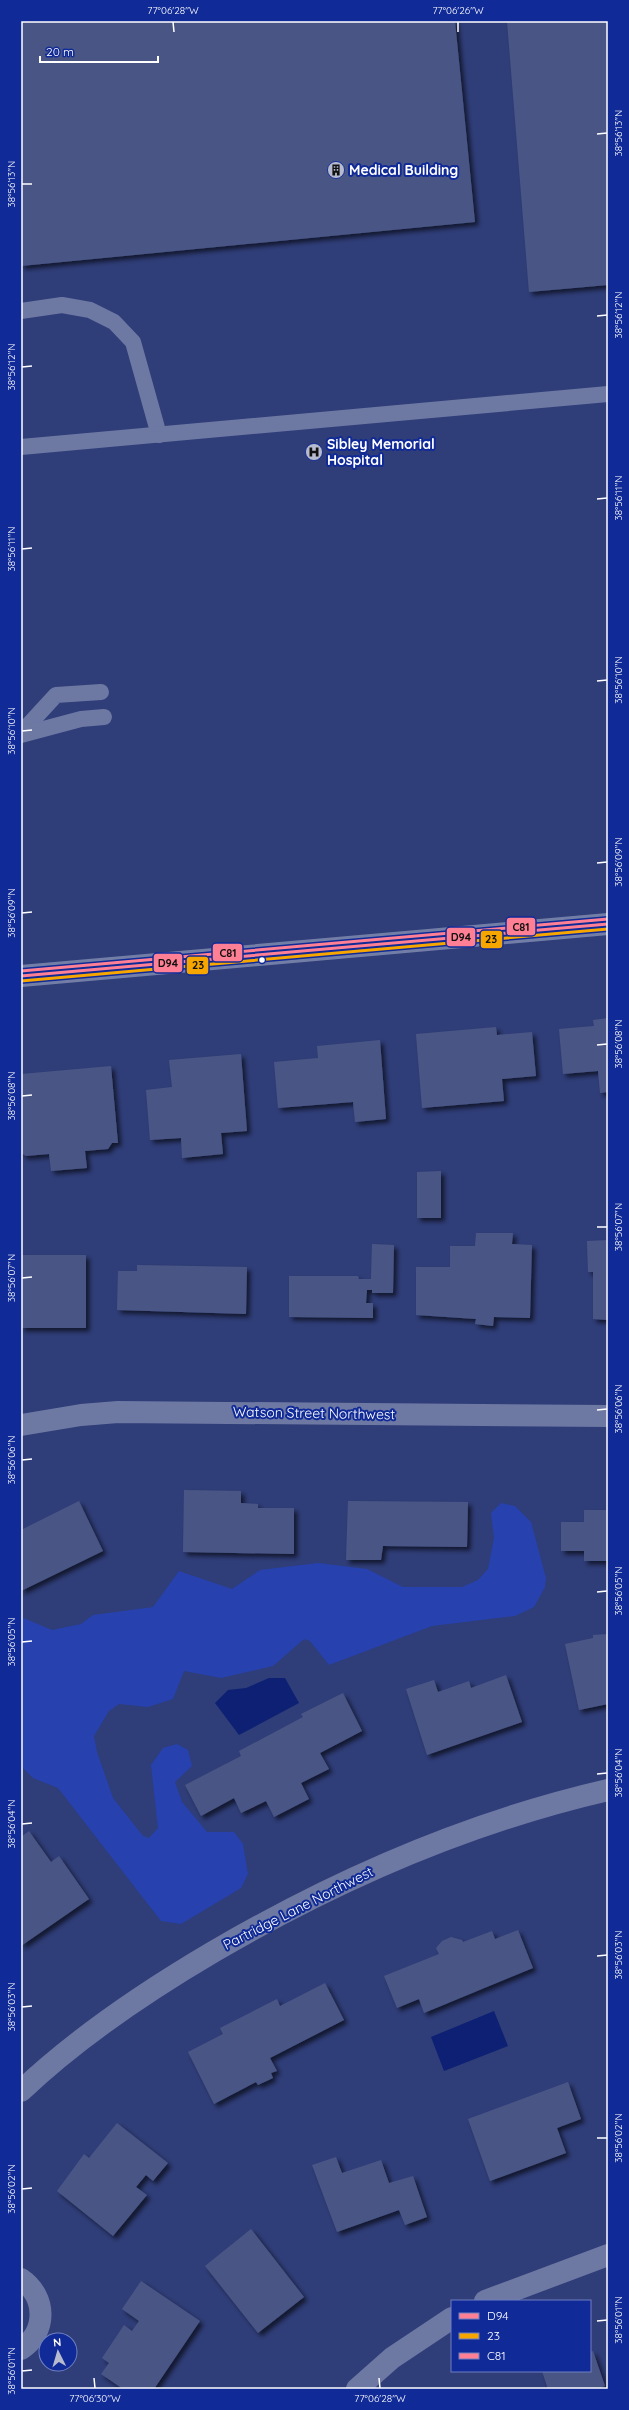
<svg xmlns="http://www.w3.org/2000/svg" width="629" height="2410" font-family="Quicksand,sans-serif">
  <defs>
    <filter id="shadow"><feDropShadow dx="3.5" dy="3.5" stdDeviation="2" flood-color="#0009"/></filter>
  </defs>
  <rect width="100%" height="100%" fill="#2f3d78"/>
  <path fill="#2742ae" d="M 501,1503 L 515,1506 L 531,1522 L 546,1578 L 545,1587 L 534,1607 L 515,1616 L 432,1626 L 329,1665 L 310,1641 L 304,1639 L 273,1666 L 221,1678 L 184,1671 L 173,1699 L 148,1707 L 119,1704 L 109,1711 L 94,1736 L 97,1752 L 113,1798 L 143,1836 L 149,1838 L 158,1828 L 151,1765 L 163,1748 L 177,1744 L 188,1750 L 192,1766 L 175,1782 L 182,1802 L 207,1832 L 234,1832 L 243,1844 L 248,1874 L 241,1888 L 181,1924 L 161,1921 L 58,1788 L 33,1778 L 21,1766 L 21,1617 L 52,1630 L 81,1624 L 93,1615 L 153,1607 L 179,1571 L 232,1589 L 260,1570 L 318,1563 L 367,1569 L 403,1587 L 462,1587 L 478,1580 L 488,1569 L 494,1538 L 491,1513 Z"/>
  <g fill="#0d2073">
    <path d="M 269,1678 L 285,1678 L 299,1703 L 239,1735 L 215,1703 L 228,1690 L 246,1688 Z"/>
    <path d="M 494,2011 L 508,2046 L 444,2071 L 431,2037 Z"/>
  </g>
  <g fill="#4a5685" filter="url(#shadow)">
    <path d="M 21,21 L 455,21 L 475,222 L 21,266 Z"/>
    <path d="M 507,21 L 608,21 L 608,285 L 529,292 Z"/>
    <path d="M 608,1018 L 608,1092 L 600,1093 L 598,1071 L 563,1074 L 559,1029 L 594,1026 L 593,1020 Z"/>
    <path d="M 496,1027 L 497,1035 L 532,1032 L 536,1076 L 502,1079 L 504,1101 L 422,1108 L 416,1034 Z"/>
    <path d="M 380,1040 L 386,1119 L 355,1122 L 353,1102 L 278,1108 L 274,1062 L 318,1058 L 317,1046 Z"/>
    <path d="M 241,1054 L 247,1131 L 221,1133 L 223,1154 L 182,1158 L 181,1138 L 150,1140 L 146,1090 L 172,1087 L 169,1060 Z"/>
    <path d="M 111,1066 L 118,1143 L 112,1143 L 108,1149 L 85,1151 L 87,1168 L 51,1171 L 49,1154 L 26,1156 L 21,1153 L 21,1074 Z"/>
    <path d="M 441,1171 L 441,1218 L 417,1218 L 417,1172 Z"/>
    <path d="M 476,1233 L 513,1233 L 512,1244 L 532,1245 L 530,1318 L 494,1317 L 493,1326 L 475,1324 L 476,1319 L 416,1315 L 416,1267 L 450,1267 L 450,1246 L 475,1246 Z"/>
    <path d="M 608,1240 L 608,1320 L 593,1319 L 593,1272 L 588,1272 L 587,1241 Z"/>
    <path d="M 372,1244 L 394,1245 L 393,1293 L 372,1293 L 372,1290 L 367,1290 L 366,1303 L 373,1303 L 373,1318 L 289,1317 L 289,1276 L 358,1276 L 359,1279 L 371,1279 Z"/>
    <rect x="21" y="1255" width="65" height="73"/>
    <path d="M 137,1265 L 247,1267 L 246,1314 L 117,1310 L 118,1271 L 137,1271 Z"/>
    <path d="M 184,1490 L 241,1491 L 241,1503 L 258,1504 L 258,1508 L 294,1508 L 294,1554 L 183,1552 Z"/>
    <path d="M 79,1501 L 103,1551 L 21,1591 L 21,1530 Z"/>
    <path d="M 348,1501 L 468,1502 L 467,1547 L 383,1546 L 381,1560 L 346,1560 Z"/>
    <path d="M 584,1510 L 608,1510 L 608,1561 L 584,1561 L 584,1551 L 561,1551 L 561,1522 L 584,1522 Z"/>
    <path d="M 608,1634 L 608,1704 L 579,1710 L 565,1644 L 593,1638 L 593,1635 Z"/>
    <path d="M 506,1675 L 522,1722 L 427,1755 L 406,1689 L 434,1680 L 438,1692 L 469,1681 L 471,1688 Z"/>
    <path d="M 343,1693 L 362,1731 L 320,1753 L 329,1769 L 301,1783 L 309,1799 L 274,1817 L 266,1801 L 241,1813 L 234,1798 L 201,1816 L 185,1785 L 241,1756 L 239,1751 L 303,1717 L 301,1714 Z"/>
    <path d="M 29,1831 L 51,1862 L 59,1856 L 89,1899 L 21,1946 L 21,1837 Z"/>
    <path d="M 518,1930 L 533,1968 L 424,2013 L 419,1999 L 397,2008 L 384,1976 L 439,1954 L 436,1948 L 442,1941 L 451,1937 L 462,1940 L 463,1942 L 492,1931 L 495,1939 Z"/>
    <path d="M 325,1983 L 344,2020 L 270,2058 L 277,2071 L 271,2073 L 273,2078 L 258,2085 L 256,2082 L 214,2104 L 188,2052 L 223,2034 L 220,2028 L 277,1999 L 280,2006 Z"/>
    <path d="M 568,2082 L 581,2119 L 557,2128 L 566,2153 L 490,2181 L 468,2119 Z"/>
    <path d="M 117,2123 L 168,2163 L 153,2181 L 146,2175 L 136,2187 L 147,2195 L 113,2236 L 57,2191 L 84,2154 L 89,2158 Z"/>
    <path d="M 336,2157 L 342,2173 L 381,2160 L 389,2183 L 413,2176 L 427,2217 L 405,2225 L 399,2210 L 337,2232 L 312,2165 Z"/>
    <path d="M 251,2229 L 304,2297 L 258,2333 L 205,2266 Z"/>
    <path d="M 141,2281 L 200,2321 L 154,2389 L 123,2389 L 101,2374 L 109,2363 L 102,2358 L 124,2325 L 132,2331 L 139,2321 L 122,2309 Z"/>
    <path d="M 593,2351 L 605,2386 L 598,2389 L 548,2389 L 542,2371 L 590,2371 L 590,2352 Z"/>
  </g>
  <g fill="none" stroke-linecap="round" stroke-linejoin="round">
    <g stroke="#6d78a3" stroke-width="16">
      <path d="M 21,311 L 62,305 L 90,310 L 114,322 L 133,342 L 159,435"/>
      <path d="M 21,447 L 608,394"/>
      <path d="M 21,733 L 56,695 L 101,692"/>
      <path d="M 21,735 L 81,719 L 104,717"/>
    </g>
    <g stroke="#6d78a3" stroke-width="22">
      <path d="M 21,1425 L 81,1415 L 118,1412 L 608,1416"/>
      <path d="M 21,2091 C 78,2037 145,1992 213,1952 C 336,1880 469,1822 608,1790"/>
      <path d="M 21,2279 C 47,2297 47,2332 21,2349"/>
      <path d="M 485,2301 L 608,2255"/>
      <path d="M 357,2389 L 392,2358 L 452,2318"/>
    </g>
    <path stroke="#737ea7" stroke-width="22" d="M 21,976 L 608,924"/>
    <g stroke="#102a97" stroke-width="6">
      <path id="bus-1" d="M 21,976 L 608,924"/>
    </g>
    <g stroke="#102a97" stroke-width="6">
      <path id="bus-2" d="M 21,981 L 608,929"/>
    </g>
    <g stroke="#102a97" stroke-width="6">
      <path id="bus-3" d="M 21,971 L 608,919"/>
    </g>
    <use href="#bus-1" stroke="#ff8094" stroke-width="3"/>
    <use href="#bus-2" stroke="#f7a600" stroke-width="3"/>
    <use href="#bus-3" stroke="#ff8094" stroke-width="3"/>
  </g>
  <path fill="none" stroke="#fff" stroke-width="1.5" d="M 173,22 L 174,32M 458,22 L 458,32M 597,134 L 607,133M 22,184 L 32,184M 597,316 L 607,315M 22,367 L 32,366M 597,499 L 607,498M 22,549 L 32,548M 597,681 L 607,680M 22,731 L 32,730M 597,863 L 607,862M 22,913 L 32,912M 597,1045 L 607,1044M 22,1096 L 32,1095M 597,1227 L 607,1227M 22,1278 L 32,1277M 597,1410 L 607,1409M 22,1460 L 32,1459M 597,1592 L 607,1591M 22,1642 L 32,1641M 597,1774 L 607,1773M 22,1824 L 32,1823M 597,1956 L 607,1955M 22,2007 L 32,2006M 597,2138 L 607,2138M 22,2189 L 32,2188M 597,2321 L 607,2320M 22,2371 L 32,2370M 94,2378 L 95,2388M 379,2378 L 380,2388"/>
  <defs>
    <g id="building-disc" transform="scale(0.9)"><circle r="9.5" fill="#b6bbd0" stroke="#102a97"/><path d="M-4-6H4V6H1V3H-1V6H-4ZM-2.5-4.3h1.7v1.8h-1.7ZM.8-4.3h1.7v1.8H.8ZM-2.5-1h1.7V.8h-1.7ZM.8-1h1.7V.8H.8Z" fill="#111"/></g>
    <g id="hospital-disc" transform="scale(0.9)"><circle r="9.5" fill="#b6bbd0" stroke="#102a97"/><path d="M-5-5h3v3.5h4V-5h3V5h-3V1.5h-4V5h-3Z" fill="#111"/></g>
  </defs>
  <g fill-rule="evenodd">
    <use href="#building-disc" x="336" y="170"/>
    <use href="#hospital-disc" x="314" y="452"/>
  </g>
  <circle fill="#fff" stroke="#102a97" stroke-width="1.5" cx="262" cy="960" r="3.5"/>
  <g text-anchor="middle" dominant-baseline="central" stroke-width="4" stroke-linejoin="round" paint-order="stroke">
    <g font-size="14" font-weight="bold" fill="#fff" stroke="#102a97" text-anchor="start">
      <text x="349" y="170">Medical Building</text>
      <text x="327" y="444">Sibley Memorial<tspan x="327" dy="16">Hospital</tspan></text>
    </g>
    <g font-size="14" fill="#fff" stroke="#102a97">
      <text transform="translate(314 1413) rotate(1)">Watson Street Northwest</text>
      <text transform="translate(298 1908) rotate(-27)">Partridge Lane Northwest</text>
    </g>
  </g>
  <g stroke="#102a97" stroke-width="1.5">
    <rect x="506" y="917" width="30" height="19" rx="4" fill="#ff8094"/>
    <rect x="446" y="927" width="30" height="20" rx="4" fill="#ff8094"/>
    <rect x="480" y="930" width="23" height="19" rx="4" fill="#f7a600"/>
    <rect x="212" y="943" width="31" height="19" rx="4" fill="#ff8094"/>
    <rect x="153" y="953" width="30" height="20" rx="4" fill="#ff8094"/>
    <rect x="186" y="956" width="23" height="19" rx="4" fill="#f7a600"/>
  </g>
  <g font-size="11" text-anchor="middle" font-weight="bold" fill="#111">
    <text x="521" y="931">C81</text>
    <text x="461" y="941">D94</text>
    <text x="491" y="943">23</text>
    <text x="228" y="957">C81</text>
    <text x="168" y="967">D94</text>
    <text x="198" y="969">23</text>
  </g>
  <rect width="629" height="2410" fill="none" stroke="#102a97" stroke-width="44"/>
  <rect x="451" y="2300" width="140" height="72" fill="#102a97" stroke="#707fc1"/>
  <rect x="459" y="2313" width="20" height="6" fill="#ff8094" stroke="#707fc1"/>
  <text x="487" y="2320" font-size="12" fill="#ffffff">D94</text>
  <rect x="459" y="2333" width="20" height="6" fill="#f7a600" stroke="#707fc1"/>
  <text x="487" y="2340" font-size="12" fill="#ffffff">23</text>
  <rect x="459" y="2353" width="20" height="6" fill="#ff8094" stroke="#707fc1"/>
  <text x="487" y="2360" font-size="12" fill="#ffffff">C81</text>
  <g transform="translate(58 2352) rotate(355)"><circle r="19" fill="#102a97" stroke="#707fc1"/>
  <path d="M0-3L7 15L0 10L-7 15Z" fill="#b6bbd0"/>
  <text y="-6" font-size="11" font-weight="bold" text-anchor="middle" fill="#ffffff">N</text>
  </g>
  <path d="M40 56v6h118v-6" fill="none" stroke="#ffffff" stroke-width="2"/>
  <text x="46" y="56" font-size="12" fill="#ffffff" stroke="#102a97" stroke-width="3" paint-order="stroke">20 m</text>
  <rect x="22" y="22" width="585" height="2366" fill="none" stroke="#fff" stroke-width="1.5"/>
  <g font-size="10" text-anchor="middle" fill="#fff">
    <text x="173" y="14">77°06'28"W</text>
    <text x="458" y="14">77°06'26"W</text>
    <text transform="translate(618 133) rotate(-90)" y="4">38°56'13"N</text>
    <text transform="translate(11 184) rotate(-90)" y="4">38°56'13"N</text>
    <text transform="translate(618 315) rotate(-90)" y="4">38°56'12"N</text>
    <text transform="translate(11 367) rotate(-90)" y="4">38°56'12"N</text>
    <text transform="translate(618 498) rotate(-90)" y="4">38°56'11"N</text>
    <text transform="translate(11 549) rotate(-90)" y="4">38°56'11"N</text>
    <text transform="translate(618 680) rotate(-90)" y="4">38°56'10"N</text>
    <text transform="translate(11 731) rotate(-90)" y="4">38°56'10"N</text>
    <text transform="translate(618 862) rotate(-90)" y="4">38°56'09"N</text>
    <text transform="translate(11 913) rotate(-90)" y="4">38°56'09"N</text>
    <text transform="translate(618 1044) rotate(-90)" y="4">38°56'08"N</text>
    <text transform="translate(11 1096) rotate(-90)" y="4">38°56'08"N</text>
    <text transform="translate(618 1227) rotate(-90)" y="4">38°56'07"N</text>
    <text transform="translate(11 1278) rotate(-90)" y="4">38°56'07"N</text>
    <text transform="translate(618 1409) rotate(-90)" y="4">38°56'06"N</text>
    <text transform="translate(11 1460) rotate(-90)" y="4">38°56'06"N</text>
    <text transform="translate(618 1591) rotate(-90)" y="4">38°56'05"N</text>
    <text transform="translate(11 1642) rotate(-90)" y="4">38°56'05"N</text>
    <text transform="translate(618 1773) rotate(-90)" y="4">38°56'04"N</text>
    <text transform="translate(11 1824) rotate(-90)" y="4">38°56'04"N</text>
    <text transform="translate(618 1955) rotate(-90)" y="4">38°56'03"N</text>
    <text transform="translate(11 2007) rotate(-90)" y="4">38°56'03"N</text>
    <text transform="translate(618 2138) rotate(-90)" y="4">38°56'02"N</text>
    <text transform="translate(11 2189) rotate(-90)" y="4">38°56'02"N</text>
    <text transform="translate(618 2320) rotate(-90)" y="4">38°56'01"N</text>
    <text transform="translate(11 2371) rotate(-90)" y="4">38°56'01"N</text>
    <text x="95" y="2402">77°06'30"W</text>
    <text x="380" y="2402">77°06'28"W</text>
  </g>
</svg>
